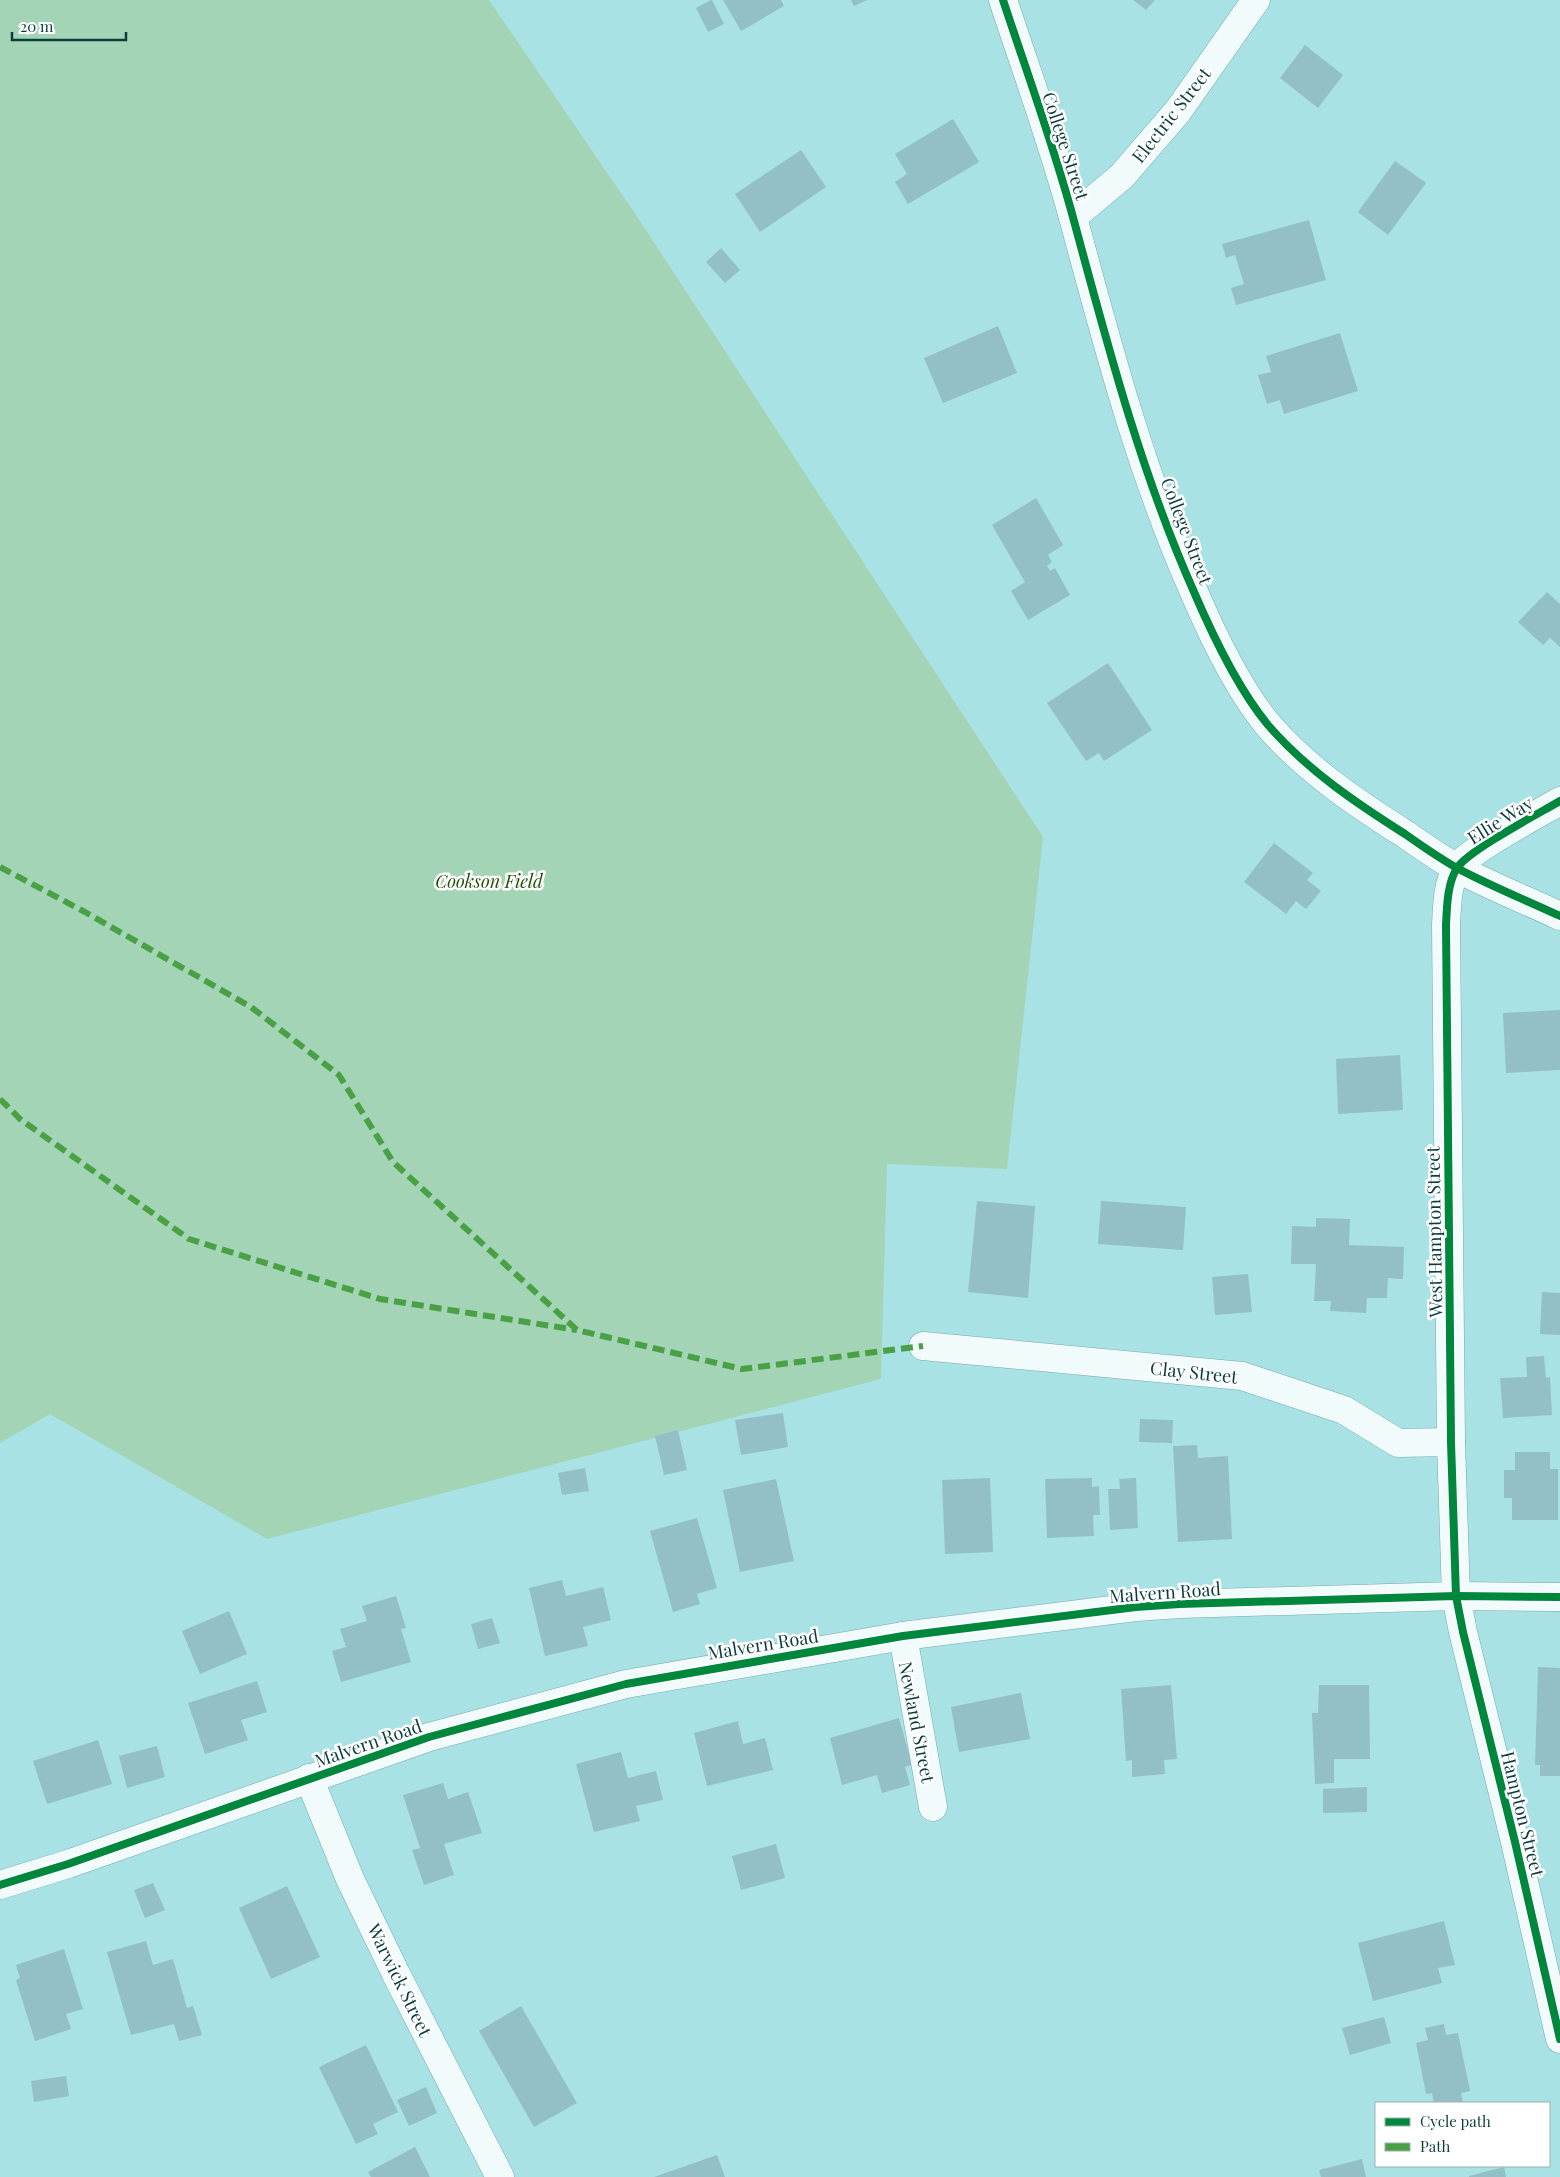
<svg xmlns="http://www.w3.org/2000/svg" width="1560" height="2177" font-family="'Playfair Display',serif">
  <rect width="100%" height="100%" fill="#a8e2e4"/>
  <path fill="#a3d4b5" d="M 0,0 L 489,0 L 636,215 L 1043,837 L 1007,1169 L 887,1164 L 881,1379 L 267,1539 L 50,1414 L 0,1443 Z"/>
  <g fill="#93c0c6">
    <path d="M 711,0 L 712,0 L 724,24 L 708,32 L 696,8 Z"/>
    <path d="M 723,0 L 781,0 L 784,6 L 741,31 Z"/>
    <path d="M 851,0 L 867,0 L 854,6 Z"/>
    <path d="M 1133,0 L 1155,0 L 1146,10 Z"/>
    <path d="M 1305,45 L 1343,75 L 1318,108 L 1280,78 Z"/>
    <path d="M 953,119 L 979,162 L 908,204 L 895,182 L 907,174 L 895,154 Z"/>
    <path d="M 801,150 L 826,187 L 760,232 L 735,194 Z"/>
    <path d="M 1395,161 L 1426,183 L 1388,235 L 1358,212 Z"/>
    <path d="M 1309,220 L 1326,280 L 1236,305 L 1231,288 L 1244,284 L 1235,255 L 1226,258 L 1222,244 Z"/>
    <path d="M 721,248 L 740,270 L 725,283 L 706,262 Z"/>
    <path d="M 998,326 L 1017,373 L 943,403 L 924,358 Z"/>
    <path d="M 1340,333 L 1358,391 L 1284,414 L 1280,400 L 1267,404 L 1258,375 L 1271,372 L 1266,356 Z"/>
    <path d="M 1036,498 L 1063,545 L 1048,555 L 1052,562 L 1047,566 L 1050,571 L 1055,568 L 1070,595 L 1028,620 L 1011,591 L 1025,582 L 992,525 Z"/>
    <path d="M 1547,592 L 1560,604 L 1560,647 L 1550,638 L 1543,645 L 1518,622 Z"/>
    <path d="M 1108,663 L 1152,730 L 1104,761 L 1099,753 L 1086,761 L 1047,703 Z"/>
    <path d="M 1274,843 L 1313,873 L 1307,880 L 1321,891 L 1306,909 L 1296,901 L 1286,914 L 1244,882 Z"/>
    <path d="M 1560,1010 L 1560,1070 L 1506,1073 L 1503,1013 Z"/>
    <path d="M 1400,1055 L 1403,1110 L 1338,1114 L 1336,1059 Z"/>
    <path d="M 977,1201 L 1035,1206 L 1028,1298 L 968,1292 Z"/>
    <path d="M 1101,1201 L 1186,1207 L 1183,1250 L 1098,1244 Z"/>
    <path d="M 1316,1218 L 1350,1219 L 1349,1245 L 1404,1247 L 1403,1279 L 1388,1278 L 1387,1298 L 1367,1298 L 1366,1313 L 1330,1311 L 1331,1301 L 1314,1301 L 1316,1264 L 1291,1264 L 1292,1226 L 1316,1227 Z"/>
    <path d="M 1248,1274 L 1252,1312 L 1215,1315 L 1212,1277 Z"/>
    <path d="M 1542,1292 L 1560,1293 L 1560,1335 L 1540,1334 Z"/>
    <path d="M 1544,1356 L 1546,1378 L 1550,1377 L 1552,1415 L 1503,1418 L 1500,1378 L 1527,1377 L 1526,1357 Z"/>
    <path d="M 783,1413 L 788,1447 L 741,1455 L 735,1420 Z"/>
    <path d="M 1140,1419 L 1173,1420 L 1172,1443 L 1139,1442 Z"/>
    <path d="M 678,1430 L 687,1470 L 664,1475 L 655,1436 Z"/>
    <path d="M 1197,1445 L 1198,1458 L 1228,1456 L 1232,1539 L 1178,1542 L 1173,1446 Z"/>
    <path d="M 1515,1452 L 1550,1452 L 1550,1469 L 1558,1469 L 1558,1520 L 1512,1520 L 1512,1498 L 1504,1498 L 1504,1470 L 1515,1470 Z"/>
    <path d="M 585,1468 L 589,1491 L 562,1495 L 558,1473 Z"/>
    <path d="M 990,1478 L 993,1552 L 945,1554 L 942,1480 Z"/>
    <path d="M 1092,1478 L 1092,1487 L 1099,1486 L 1100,1515 L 1093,1515 L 1094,1536 L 1047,1538 L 1045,1479 Z"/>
    <path d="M 1136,1478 L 1138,1528 L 1110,1530 L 1108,1489 L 1120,1489 L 1119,1479 Z"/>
    <path d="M 776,1479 L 794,1561 L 740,1572 L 723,1490 Z"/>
    <path d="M 697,1518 L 717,1588 L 697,1594 L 700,1604 L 673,1612 L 650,1531 Z"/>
    <path d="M 562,1580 L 566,1596 L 603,1587 L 611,1620 L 583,1627 L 588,1646 L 545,1656 L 529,1588 Z"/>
    <path d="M 396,1596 L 406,1628 L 401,1629 L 411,1662 L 341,1682 L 332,1651 L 346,1647 L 340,1629 L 367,1621 L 362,1606 Z"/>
    <path d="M 229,1611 L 247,1654 L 200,1674 L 182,1631 Z"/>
    <path d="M 492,1618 L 500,1643 L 478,1649 L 471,1624 Z"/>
    <path d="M 1538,1667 L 1560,1668 L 1560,1776 L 1540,1776 L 1540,1765 L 1535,1765 Z"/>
    <path d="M 257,1681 L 267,1712 L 241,1720 L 248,1740 L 205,1754 L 188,1703 Z"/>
    <path d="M 1171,1685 L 1177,1759 L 1164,1760 L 1165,1774 L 1132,1777 L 1132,1760 L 1126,1761 L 1121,1689 Z"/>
    <path d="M 1319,1685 L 1369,1685 L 1370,1759 L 1334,1759 L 1334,1783 L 1315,1784 L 1312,1713 L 1318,1713 Z"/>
    <path d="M 1021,1693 L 1030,1739 L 959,1752 L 951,1707 Z"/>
    <path d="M 899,1718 L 912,1765 L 905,1767 L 910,1785 L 882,1793 L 877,1775 L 842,1785 L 830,1738 Z"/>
    <path d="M 738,1721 L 743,1744 L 765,1738 L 773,1770 L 707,1786 L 694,1733 Z"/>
    <path d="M 98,1740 L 112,1784 L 47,1804 L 33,1761 Z"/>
    <path d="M 157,1746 L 165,1777 L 127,1788 L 119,1756 Z"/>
    <path d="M 621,1752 L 628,1778 L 656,1771 L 663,1800 L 636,1806 L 640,1821 L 594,1832 L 576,1764 Z"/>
    <path d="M 443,1783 L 448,1799 L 468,1792 L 482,1833 L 444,1844 L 454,1875 L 424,1885 L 412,1850 L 420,1848 L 403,1795 Z"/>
    <path d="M 1367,1787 L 1367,1812 L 1323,1813 L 1323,1789 Z"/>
    <path d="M 776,1844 L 785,1878 L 741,1890 L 732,1856 Z"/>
    <path d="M 153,1883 L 165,1910 L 145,1918 L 134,1890 Z"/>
    <path d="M 287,1886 L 320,1957 L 271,1979 L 239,1908 Z"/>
    <path d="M 1444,1921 L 1455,1965 L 1438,1968 L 1442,1983 L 1373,2001 L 1358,1943 Z"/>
    <path d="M 146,1941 L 153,1965 L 173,1959 L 187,2008 L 193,2006 L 202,2035 L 179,2041 L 174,2024 L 131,2035 L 107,1952 Z"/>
    <path d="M 64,1949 L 83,2009 L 66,2014 L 71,2029 L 35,2041 L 16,1980 L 20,1978 L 16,1965 Z"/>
    <path d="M 521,2006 L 577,2103 L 534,2127 L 479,2031 Z"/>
    <path d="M 1384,2017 L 1391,2043 L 1350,2055 L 1342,2028 Z"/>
    <path d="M 1444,2024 L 1446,2035 L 1458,2033 L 1470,2091 L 1461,2093 L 1463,2103 L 1434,2103 L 1432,2093 L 1426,2094 L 1416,2043 L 1428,2040 L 1425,2028 Z"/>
    <path d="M 366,2045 L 398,2112 L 373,2124 L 378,2134 L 356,2144 L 319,2067 Z"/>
    <path d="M 66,2076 L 69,2096 L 34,2102 L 31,2081 Z"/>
    <path d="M 426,2087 L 437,2113 L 409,2126 L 397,2100 Z"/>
    <path d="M 415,2147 L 430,2177 L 371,2177 L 368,2172 Z"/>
    <path d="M 717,2155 L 725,2177 L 654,2177 Z"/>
    <path d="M 1362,2159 L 1366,2177 L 1321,2177 L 1319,2170 Z"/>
    <path d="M 1504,2167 L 1506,2177 L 1469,2177 L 1469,2176 Z"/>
  </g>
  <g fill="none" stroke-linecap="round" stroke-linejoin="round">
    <g stroke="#78a8a9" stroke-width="29">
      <g id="minor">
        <path d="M 1003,0 C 1027,73 1054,146 1074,221 C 1108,347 1141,473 1194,592 C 1212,634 1239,690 1268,725 C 1307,770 1356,803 1405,834 C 1422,846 1439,858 1457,868 C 1490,886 1526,900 1560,916"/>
        <path d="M 1073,217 L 1122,176 L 1178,111 L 1256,0"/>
        <path d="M 1560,801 C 1538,814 1469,850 1457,868 C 1447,884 1447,907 1446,925 L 1451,1442 L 1456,1596 L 1463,1632 L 1515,1842 L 1560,2039"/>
        <path d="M 923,1346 L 1242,1376 L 1344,1410 L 1398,1443 L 1451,1442"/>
        <path d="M 903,1636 L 933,1807"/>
        <path d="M 309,1778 L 350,1879 L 396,1974 L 500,2177"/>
        <path d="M 0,1885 L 68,1864 L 429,1737 L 626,1684 L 903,1636 L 1136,1607 L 1180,1604 L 1456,1596 L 1560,1597"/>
      </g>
    </g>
    <use href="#minor" stroke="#f2fbfb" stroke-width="28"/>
    <g stroke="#49a045" stroke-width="6" stroke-dasharray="12 6" stroke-linecap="butt">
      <path d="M 0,867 L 85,912 L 251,1007 L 339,1075 L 393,1162 L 577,1330 L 742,1369 L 923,1346"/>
      <path d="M 0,1099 L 20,1119 L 189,1239 L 380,1299 L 577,1330"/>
    </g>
    <g stroke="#fff" stroke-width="11">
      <g id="cycleway">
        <path d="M 1003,0 C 1027,73 1054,146 1074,221 C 1108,347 1141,473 1194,592 C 1212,634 1239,690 1268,725 C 1307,770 1356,803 1405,834 C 1422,846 1439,858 1457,868 C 1490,886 1526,900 1560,916"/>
        <path d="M 1560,801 C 1538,814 1469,850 1457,868 C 1447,884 1447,907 1446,925 L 1451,1442 L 1456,1596 L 1463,1632 L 1515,1842 L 1560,2039"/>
        <path d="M 0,1885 L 68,1864 L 429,1737 L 626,1684 L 903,1636 L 1136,1607 L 1180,1604 L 1456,1596 L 1560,1597"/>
      </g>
    </g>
    <use href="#cycleway" stroke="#00873e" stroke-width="8"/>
  </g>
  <g text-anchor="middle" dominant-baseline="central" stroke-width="5" stroke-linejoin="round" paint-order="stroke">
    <g font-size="18" fill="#0c3c3d" stroke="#fff">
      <text transform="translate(1171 115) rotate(-52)">Electric Street</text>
      <text transform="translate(1066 146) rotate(72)">College Street</text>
      <text transform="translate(1187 531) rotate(69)">College Street</text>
      <text transform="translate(1500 820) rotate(-32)">Ellie Way</text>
      <text transform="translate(1434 1232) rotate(-91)">West Hampton Street</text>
      <text transform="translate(1194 1372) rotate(6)">Clay Street</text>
      <text transform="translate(1165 1592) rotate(-4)">Malvern Road</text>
      <text transform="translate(763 1644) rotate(-9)">Malvern Road</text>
      <text transform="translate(917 1722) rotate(79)">Newland Street</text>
      <text transform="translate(368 1743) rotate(-19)">Malvern Road</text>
      <text transform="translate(1523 1814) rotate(76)">Hampton Street</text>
      <text transform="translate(400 1980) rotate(64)">Warwick Street</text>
    </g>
    <g font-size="18" font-style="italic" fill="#235008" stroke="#fff">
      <text x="489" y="881">Cookson Field</text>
    </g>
  </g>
  <rect x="1375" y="2102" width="175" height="65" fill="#ffffff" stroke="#9eb1b1"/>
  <rect x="1385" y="2118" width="25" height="8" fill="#00873e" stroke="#9eb1b1"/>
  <text x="1420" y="2127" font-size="15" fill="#0c3c3d">Cycle path</text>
  <rect x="1385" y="2143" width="25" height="8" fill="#49a045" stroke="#9eb1b1"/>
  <text x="1420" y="2152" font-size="15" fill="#0c3c3d">Path</text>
  <path d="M12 32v8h114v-8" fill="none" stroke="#0c3c3d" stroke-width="2.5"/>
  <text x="20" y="32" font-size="15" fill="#0c3c3d" stroke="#ffffff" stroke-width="4" paint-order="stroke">20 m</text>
</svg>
